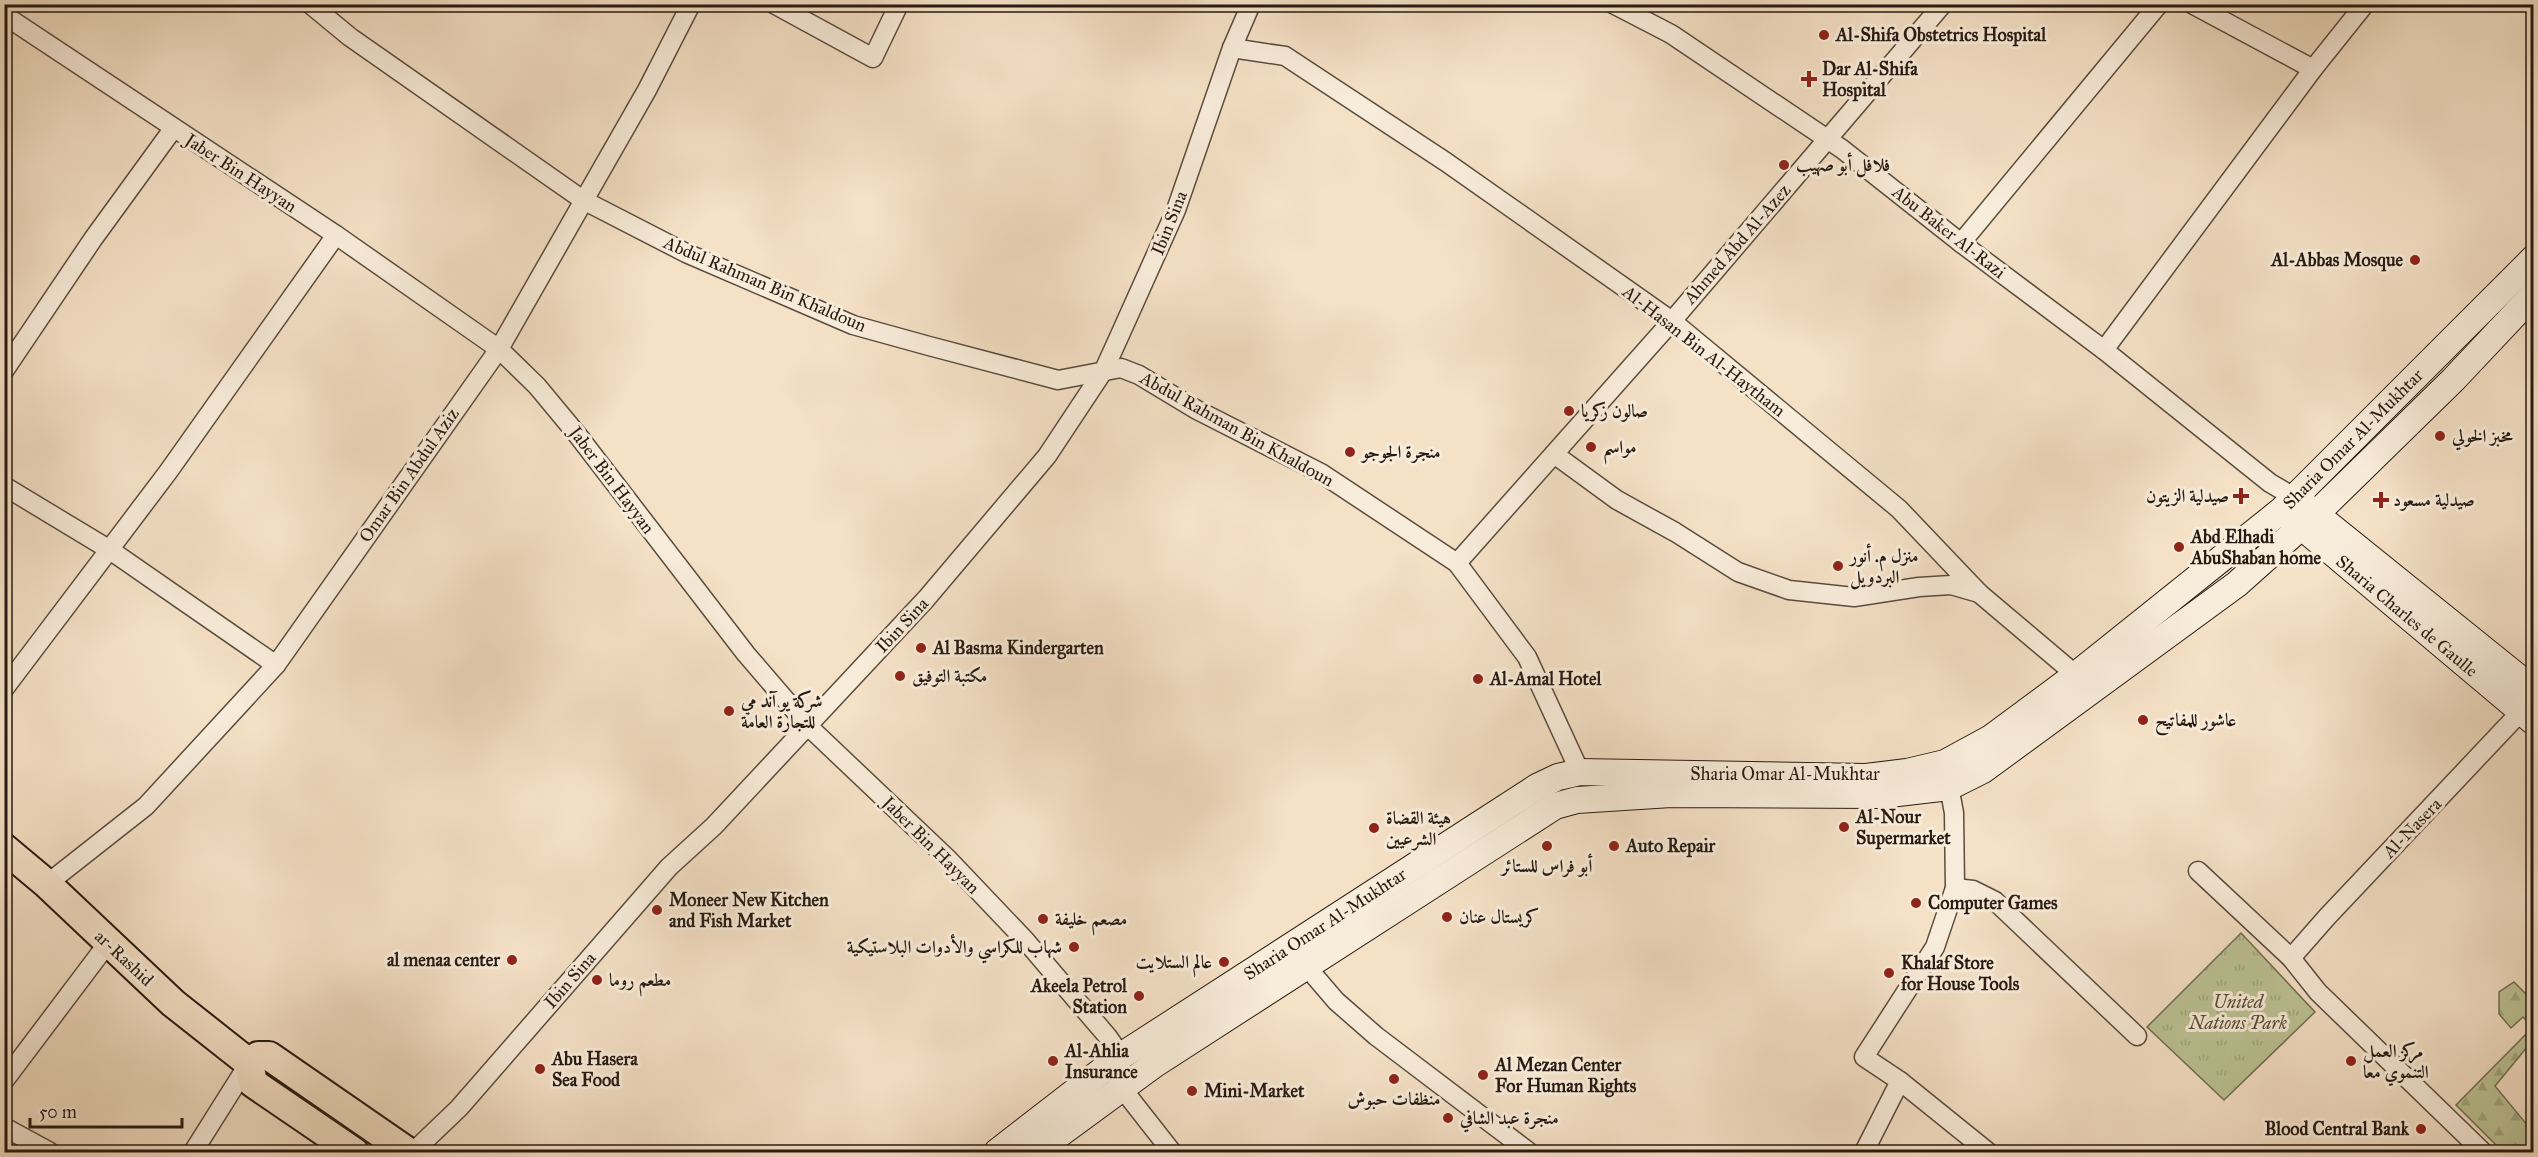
<svg xmlns="http://www.w3.org/2000/svg" width="2538" height="1157" font-family="'IM FELL Great Primer',Amiri,serif">
  <defs>
    <pattern id="grass-tufts" width="24" height="20" patternUnits="userSpaceOnUse" patternTransform="scale(1.5)"><rect width="24" height="20" fill="#bcc395"/><path d="M3 7l-1-3M5 7V3M7 7l1-3M15 17l-1-3M17 17v-4M19 17l1-3" fill="none" stroke="#a2a77f"/></pattern>
    <pattern id="forest-firs" width="22" height="20" patternUnits="userSpaceOnUse" patternTransform="scale(1.5)"><rect width="22" height="20" fill="#bcc395"/><path d="M5 1l3.5 6h-7zM16 11l3.5 6h-7z" fill="#a2a77f"/></pattern>
  </defs>
  <rect width="100%" height="100%" fill="#f5e1c6"/>
  <filter id="stains"><feTurbulence type="fractalNoise" baseFrequency=".00333" numOctaves="4"/><feColorMatrix values="0 0 0 0 .2 0 0 0 0 .09 0 0 0 0 .02 0 0 0 .5 -.17"/></filter>
  <radialGradient id="worn" r=".72"><stop offset=".6" stop-color="#630" stop-opacity="0"/><stop offset="1" stop-color="#630" stop-opacity=".3"/></radialGradient>
  <path fill="url(#grass-tufts)" stroke="#726e54" stroke-width="1.5" d="M 2241,933 L 2315,1012 L 2224,1100 L 2147,1027 Z"/>
  <path fill="url(#forest-firs)" stroke="#726e54" stroke-width="1.5" d="M 2514,982 L 2533,1001 L 2533,1050 L 2528,1046 L 2495,1086 L 2533,1132 L 2522,1152 L 2503,1152 L 2456,1105 L 2533,1027 L 2523,1017 L 2511,1028 L 2499,1014 L 2499,992 Z"/>
  <g fill="none" stroke-linecap="round" stroke-linejoin="round">
    <g stroke="#5a4c3f" stroke-width="21">
      <g id="street">
        <path d="M 310,4 L 350,37 L 583,200 L 686,253 L 853,325 L 929,346 L 1058,380 L 1121,368 L 1139,375 L 1197,410 L 1321,473 L 1457,563 L 1527,657 L 1580,772"/>
        <path d="M 774,4 L 873,58 L 899,4"/>
        <path d="M 1613,4 L 1671,34 L 1842,149 L 1961,243 L 2104,350 L 2270,483 L 2294,497"/>
        <path d="M 2192,4 L 2313,69 L 2365,4"/>
        <path d="M 4,15 L 336,235 L 499,349 L 537,386 L 576,433 L 746,654 L 808,726 L 947,858 L 1025,940 L 1108,1037 L 1121,1056"/>
        <path d="M 1232,48 L 1285,56 L 1446,162 L 1672,321 L 1899,509 L 1979,593 L 2076,675"/>
        <path d="M 1961,243 L 2159,4"/>
        <path d="M 2104,350 L 2313,69"/>
        <path d="M 4,371 L 93,239 L 173,129"/>
        <path d="M 1554,454 L 1617,500 L 1675,532 L 1738,572 L 1789,590 L 1854,597 L 1919,587 L 1951,585 L 1979,593"/>
        <path d="M 4,486 L 110,550 L 276,665"/>
        <path d="M 1457,563 L 1672,321 L 1943,4"/>
        <path d="M 4,689 L 168,472 L 336,235"/>
        <path d="M 2198,871 L 2291,958 L 2318,992 L 2483,1152"/>
        <path d="M 47,884 L 146,806 L 276,665 L 499,349 L 647,90 L 691,4"/>
        <path d="M 1955,888 L 1973,890 L 1995,901 L 2137,1036"/>
        <path d="M 2291,958 L 2327,917 L 2529,703"/>
        <path d="M 1300,959 L 1336,1001 L 1376,1036 L 1529,1152"/>
        <path d="M 1118,1080 L 1121,1087 L 1172,1152"/>
        <path d="M 4,1081 L 108,943"/>
        <path d="M 1900,1081 L 1988,1152"/>
        <path d="M 4,1127 L 50,1152"/>
        <path d="M 193,1152 L 249,1063"/>
        <path d="M 413,1152 L 459,1108 L 669,867 L 714,826 L 926,599 L 1047,456 L 1104,370 L 1119,337 L 1176,210 L 1232,48 L 1251,4"/>
        <path d="M 1864,1152 L 1900,1081 L 1864,1057 L 1935,947 L 1955,888 L 1954,813 L 1947,775"/>
      </g>
    </g>
    <g stroke="#271a12" stroke-width="28">
      <g id="secondary">
        <path d="M 2303,504 L 2534,690"/>
        <path d="M 2289,516 L 2534,722"/>
        <path d="M 997,1152 L 1121,1056 L 1537,787 L 1558,777 L 1580,772 L 1866,777 L 1907,772 L 1945,763 L 1991,738 L 2076,675 L 2282,510 L 2534,258"/>
        <path d="M 1035,1152 L 1155,1064 L 1555,806 L 1577,800 L 1671,794 L 1881,795 L 1949,787 L 1983,770 L 2237,584 L 2323,507 L 2453,380 L 2534,294"/>
      </g>
    </g>
    <g stroke="#271a12" stroke-width="32">
      <g id="primary">
        <path d="M 4,848 L 47,884 L 173,1003 L 249,1063 L 253,1083 L 354,1152"/>
        <path d="M 249,1063 L 258,1056 L 269,1056 L 408,1152"/>
      </g>
    </g>
    <use href="#street" stroke="#f8ecda" stroke-width="18"/>
    <use href="#secondary" stroke="#f8ecda" stroke-width="26"/>
    <use href="#primary" stroke="#f5e1c6" stroke-width="28"/>
  </g>
  <g fill="#8f2418" stroke="#f8ecda" stroke-width="2">
    <circle cx="1824" cy="35" r="6"/>
    <path d="M1806 70h6v6h6v6h-6v6h-6v-6h-6v-6h6z"/>
    <circle cx="1784" cy="165" r="6"/>
    <circle cx="2415" cy="260" r="6"/>
    <circle cx="1569" cy="411" r="6"/>
    <circle cx="2440" cy="436" r="6"/>
    <circle cx="1591" cy="447" r="6"/>
    <circle cx="1350" cy="452" r="6"/>
    <path d="M2238 487h6v6h6v6h-6v6h-6v-6h-6v-6h6z"/>
    <path d="M2378 491h6v6h6v6h-6v6h-6v-6h-6v-6h6z"/>
    <circle cx="2179" cy="547" r="6"/>
    <circle cx="1838" cy="566" r="6"/>
    <circle cx="921" cy="648" r="6"/>
    <circle cx="900" cy="676" r="6"/>
    <circle cx="1478" cy="679" r="6"/>
    <circle cx="729" cy="711" r="6"/>
    <circle cx="2143" cy="720" r="6"/>
    <circle cx="1844" cy="827" r="6"/>
    <circle cx="1374" cy="828" r="6"/>
    <circle cx="1547" cy="846" r="6"/>
    <circle cx="1614" cy="846" r="6"/>
    <circle cx="1916" cy="903" r="6"/>
    <circle cx="657" cy="910" r="6"/>
    <circle cx="1447" cy="917" r="6"/>
    <circle cx="1043" cy="919" r="6"/>
    <circle cx="1074" cy="947" r="6"/>
    <circle cx="512" cy="960" r="6"/>
    <circle cx="1224" cy="962" r="6"/>
    <circle cx="1889" cy="973" r="6"/>
    <circle cx="597" cy="980" r="6"/>
    <circle cx="1139" cy="996" r="6"/>
    <circle cx="1053" cy="1061" r="6"/>
    <circle cx="2351" cy="1061" r="6"/>
    <circle cx="540" cy="1069" r="6"/>
    <circle cx="1483" cy="1075" r="6"/>
    <circle cx="1394" cy="1079" r="6"/>
    <circle cx="1192" cy="1091" r="6"/>
    <circle cx="1448" cy="1118" r="6"/>
    <circle cx="2421" cy="1129" r="6"/>
  </g>
  <g text-anchor="middle" dominant-baseline="central" stroke-width="6" stroke-linejoin="round" paint-order="stroke">
    <g font-size="18" font-weight="bold" fill="#271a12" stroke="#f8ecda" text-anchor="start">
      <text x="1836" y="35">Al-Shifa Obstetrics Hospital</text>
      <text x="1822" y="69">Dar Al-Shifa<tspan x="1822" dy="21">Hospital</tspan></text>
      <text x="1796" y="165">فلافل أبو صهيب</text>
      <text x="2403" y="260" text-anchor="end">Al-Abbas Mosque</text>
      <text x="1581" y="411">صالون زكريا</text>
      <text x="2452" y="436">مخبز الخولي</text>
      <text x="1603" y="447">مواسم</text>
      <text x="1362" y="452">منجرة الجوجو</text>
      <text x="2229" y="496" text-anchor="end">صيدلية الزيتون</text>
      <text x="2393" y="500">صيدلية مسعود</text>
      <text x="2191" y="537">Abd Elhadi<tspan x="2191" dy="21">AbuShaban home</tspan></text>
      <text x="1850" y="556">منزل م. أنور<tspan x="1850" dy="21">البردويل</tspan></text>
      <text x="933" y="648">Al Basma Kindergarten</text>
      <text x="912" y="676">مكتبة التوفيق</text>
      <text x="1490" y="679">Al-Amal Hotel</text>
      <text x="741" y="701">شركة يو آند مي<tspan x="741" dy="21">للتجارة العامة</tspan></text>
      <text x="2155" y="720">عاشور للمفاتيح</text>
      <text x="1856" y="817">Al-Nour<tspan x="1856" dy="21">Supermarket</tspan></text>
      <text x="1386" y="818">هيئة القضاة<tspan x="1386" dy="21">الشرعيين</tspan></text>
      <text x="1626" y="846">Auto Repair</text>
      <text x="1547" y="866" text-anchor="middle">أبو فراس للستائر</text>
      <text x="669" y="900">Moneer New Kitchen<tspan x="669" dy="21">and Fish Market</tspan></text>
      <text x="1928" y="903">Computer Games</text>
      <text x="1459" y="917">كريستال عنان</text>
      <text x="1055" y="919">مصعم خليفة</text>
      <text x="1062" y="947" text-anchor="end">شهاب للكراسي والأدوات البلاستيكية</text>
      <text x="500" y="960" text-anchor="end">al menaa center</text>
      <text x="1212" y="962" text-anchor="end">عالم الستلايت</text>
      <text x="1901" y="963">Khalaf Store<tspan x="1901" dy="21">for House Tools</tspan></text>
      <text x="609" y="980">مطعم روما</text>
      <text x="1127" y="986" text-anchor="end">Akeela Petrol<tspan x="1127" dy="21">Station</tspan></text>
      <text x="1065" y="1051">Al-Ahlia<tspan x="1065" dy="21">Insurance</tspan></text>
      <text x="2363" y="1051">مركز العمل<tspan x="2363" dy="21">التنموي معا</tspan></text>
      <text x="552" y="1059">Abu Hasera<tspan x="552" dy="21">Sea Food</tspan></text>
      <text x="1495" y="1065">Al Mezan Center<tspan x="1495" dy="21">For Human Rights</tspan></text>
      <text x="1204" y="1091">Mini-Market</text>
      <text x="1394" y="1099" text-anchor="middle">منظفات حبوش</text>
      <text x="1460" y="1118">منجرة عبد الشافي</text>
      <text x="2409" y="1129" text-anchor="end">Blood Central Bank</text>
    </g>
    <g font-size="18" fill="#271a12" stroke="#f8ecda">
      <text transform="translate(241 173) rotate(33)">Jaber Bin Hayyan</text>
      <text transform="translate(1169 223) rotate(-68)">Ibin Sina</text>
      <text transform="translate(1949 232) rotate(38)">Abu Baker Al-Razi</text>
      <text transform="translate(1737 244) rotate(-49)">Ahmed Abd Al-Azez</text>
      <text transform="translate(765 284) rotate(23)">Abdul Rahman Bin Khaldoun</text>
      <text transform="translate(1704 351) rotate(38)">Al-Hasan Bin Al-Haytham</text>
      <text transform="translate(1237 429) rotate(29)">Abdul Rahman Bin Khaldoun</text>
      <text transform="translate(2353 439) rotate(-45)">Sharia Omar Al-Mukhtar</text>
      <text transform="translate(409 475) rotate(-55)">Omar Bin Abdul Aziz</text>
      <text transform="translate(612 480) rotate(53)">Jaber Bin Hayyan</text>
      <text transform="translate(2407 616) rotate(40)">Sharia Charles de Gaulle</text>
      <text transform="translate(902 625) rotate(-47)">Ibin Sina</text>
      <text x="1785" y="774">Sharia Omar Al-Mukhtar</text>
      <text transform="translate(2412 828) rotate(-46)">Al-Nasera</text>
      <text transform="translate(931 845) rotate(45)">Jaber Bin Hayyan</text>
      <text transform="translate(1325 924) rotate(-33)">Sharia Omar Al-Mukhtar</text>
      <text transform="translate(124 958) rotate(43)">ar-Rashid</text>
      <text transform="translate(570 980) rotate(-49)">Ibin Sina</text>
    </g>
    <g font-size="18" font-style="italic" fill="#544d39" stroke="#f8ecda">
      <text x="2238" y="1002">United<tspan x="2238" dy="21">Nations Park</tspan></text>
    </g>
  </g>
  <rect width="2538" height="1157" fill="none" stroke="#f5e1c6" stroke-width="24"/>
  <rect x="6" y="6" width="2526" height="1145" fill="none" stroke="#271a12" stroke-width="3"/>
  <rect x="12" y="12" width="2514" height="1133" fill="none" stroke="#271a12" stroke-width="1.5"/>
  <path d="M30 1118v9h152v-9" fill="none" stroke="#271a12" stroke-width="3"/>
  <text x="39" y="1118" font-size="18" fill="#271a12" stroke="#f8ecda" stroke-width="4.5" paint-order="stroke">50 m</text>
  <rect width="100%" height="100%" filter="url(#stains)"/>
  <rect width="100%" height="100%" fill="url(#worn)"/>
</svg>
